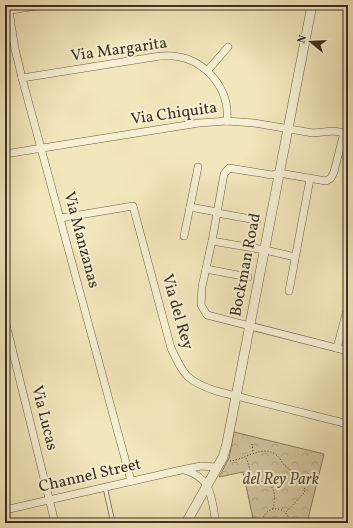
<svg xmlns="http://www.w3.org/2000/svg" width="353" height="528" font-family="Vollkorn,serif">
  <defs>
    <pattern id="forest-crowns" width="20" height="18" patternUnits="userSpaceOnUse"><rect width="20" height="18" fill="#d3c7a1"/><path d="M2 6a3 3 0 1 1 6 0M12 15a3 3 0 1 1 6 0" fill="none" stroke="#b6ab8a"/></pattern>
  </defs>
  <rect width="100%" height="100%" fill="#f2e6bc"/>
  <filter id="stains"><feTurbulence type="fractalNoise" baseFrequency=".005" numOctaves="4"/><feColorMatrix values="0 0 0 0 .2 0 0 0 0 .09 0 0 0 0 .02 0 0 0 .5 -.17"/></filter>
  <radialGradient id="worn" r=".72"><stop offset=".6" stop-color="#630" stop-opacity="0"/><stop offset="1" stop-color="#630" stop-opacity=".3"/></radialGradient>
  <path fill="url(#forest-crowns)" stroke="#887c60" d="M 234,432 L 324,454 L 307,523 L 254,523 L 243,472 L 219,477 L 229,458 Z"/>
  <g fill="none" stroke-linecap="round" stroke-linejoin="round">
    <g stroke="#6a5e46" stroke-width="5">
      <path id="service" d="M 105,487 L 113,523"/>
    </g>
    <g stroke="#6a5e46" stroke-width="8">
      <g id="minor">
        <path d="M 8,5 L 15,49 L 22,78 L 131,481"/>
        <path d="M 208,70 L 228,47"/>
        <path d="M 22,78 L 154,57 C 160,56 167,55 173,56 C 205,59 230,88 227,121"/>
        <path d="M 344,132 L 334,172 L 331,178 L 326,181 L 279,173 L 272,175 L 229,168 L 224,174 L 212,241 L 202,287 L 201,305 L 207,315 L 348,351"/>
        <path d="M 5,154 L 199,123 L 227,121 L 254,123 L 313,133 L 333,131 L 347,133"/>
        <path d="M 198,167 L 190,207 L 217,212"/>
        <path d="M 217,213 L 257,220"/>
        <path d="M 61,218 L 133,206 L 171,348 C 184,376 187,381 216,391 L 348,424"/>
        <path d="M 184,236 L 190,207"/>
        <path d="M 212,241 L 265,250 L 295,257"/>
        <path d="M 206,269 L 248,277"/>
        <path d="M 289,291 L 310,179"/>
        <path d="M 5,320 L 55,523"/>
        <path d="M 337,348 L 348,306"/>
        <path d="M 184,470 C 213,478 211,498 216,523"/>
        <path d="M 5,510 L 181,470 L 201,466 L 217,467"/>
      </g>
    </g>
    <g stroke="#6a5e46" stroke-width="10">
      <g id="tertiary">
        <path d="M 5,10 L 36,5"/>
        <path d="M 186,523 L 223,457 L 227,443 L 312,5"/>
      </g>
    </g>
    <g stroke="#3d301f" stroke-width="1" stroke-dasharray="1 2" stroke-linecap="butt">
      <path d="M 252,444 L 253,452"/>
      <path d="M 246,458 C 249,464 250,474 255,479 C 257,481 260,481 264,482 C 277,486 275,498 273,509"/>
      <path d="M 230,461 C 244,460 262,445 275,454 C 282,458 280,464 290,469 C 289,476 292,480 298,484 L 302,483 L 305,490 L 304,493 L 286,512"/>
      <path d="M 303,483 L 307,479 L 310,474"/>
      <path d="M 262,523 C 264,504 288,504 290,523"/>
    </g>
    <use href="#service" stroke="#f7efd3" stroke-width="3.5"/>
    <use href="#minor" stroke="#f7efd3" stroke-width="7"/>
    <use href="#tertiary" stroke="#f7efd3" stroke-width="9"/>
  </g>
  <g text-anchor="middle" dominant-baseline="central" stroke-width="4" stroke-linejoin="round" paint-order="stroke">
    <g font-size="16" fill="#3d301f" stroke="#f7efd3">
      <text transform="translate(119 50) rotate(-8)">Via Margarita</text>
      <text transform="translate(174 114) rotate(-8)">Via Chiquita</text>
      <text transform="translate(81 240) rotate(75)">Via Manzanas</text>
      <text transform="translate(246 265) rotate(-79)">Bockman Road</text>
      <text transform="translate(177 312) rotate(74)">Via del Rey</text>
      <text transform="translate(44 418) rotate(76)">Via Lucas</text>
      <text transform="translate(90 476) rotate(-13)">Channel Street</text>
    </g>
    <g font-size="16" font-style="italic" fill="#5b4e39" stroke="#f7efd3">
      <text x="281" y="480">del Rey Park</text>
    </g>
  </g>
  <rect width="353" height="528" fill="none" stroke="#f2e6bc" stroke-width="20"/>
  <rect x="6" y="6" width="341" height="516" fill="none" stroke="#3d301f" stroke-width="2"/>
  <rect x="10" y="10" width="333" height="508" fill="none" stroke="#3d301f"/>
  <g transform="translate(311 42) rotate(288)" stroke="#f7efd3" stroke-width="3" paint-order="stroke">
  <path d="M0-3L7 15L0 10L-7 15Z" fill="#3d301f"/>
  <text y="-6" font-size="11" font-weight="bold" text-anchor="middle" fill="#3d301f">N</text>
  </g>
  <rect width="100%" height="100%" filter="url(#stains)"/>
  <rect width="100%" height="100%" fill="url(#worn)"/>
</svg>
